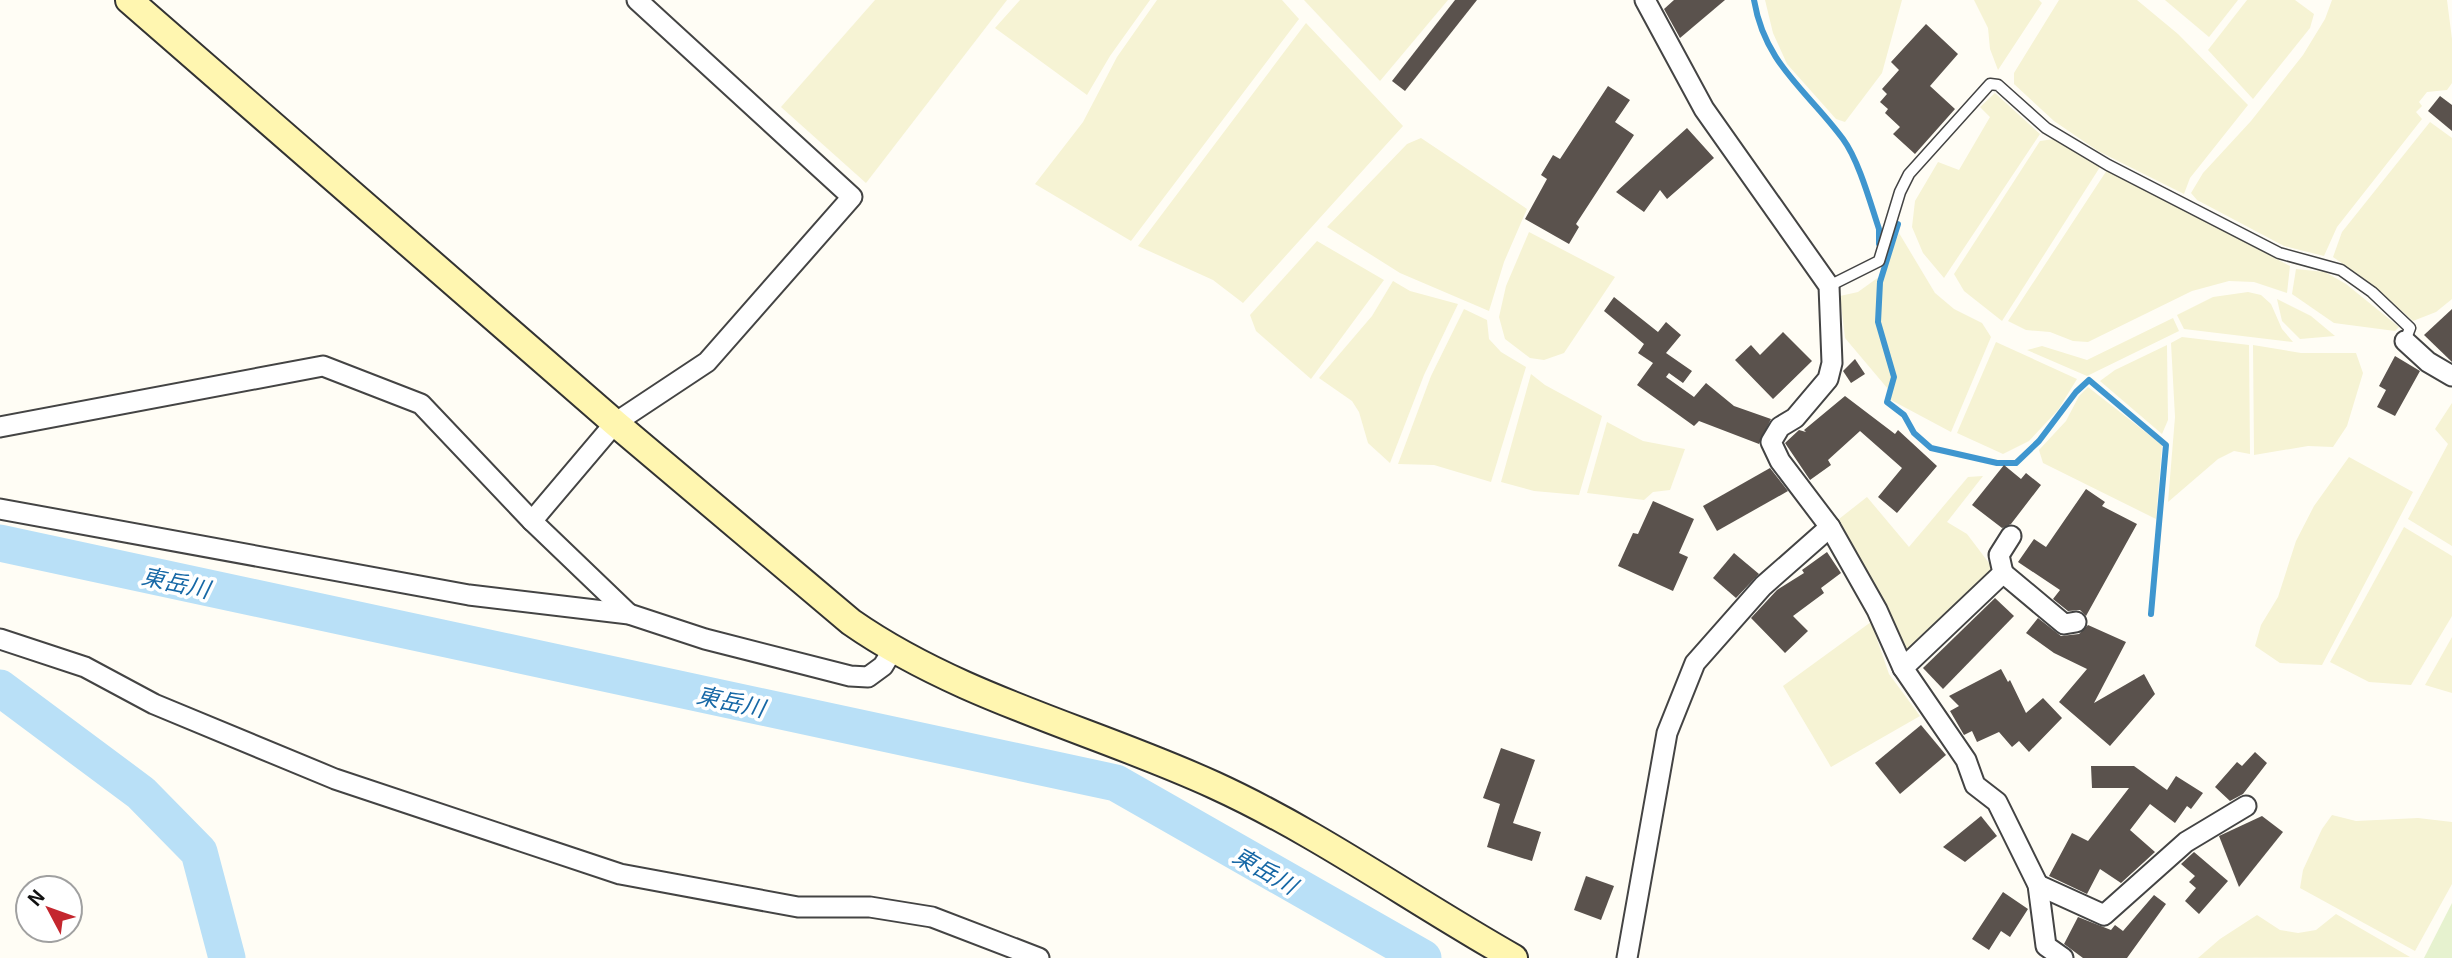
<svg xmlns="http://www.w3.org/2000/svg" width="2452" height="958" font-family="Georgia,'Noto Sans JP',serif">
  <rect width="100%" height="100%" fill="#fffdf5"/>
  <g fill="#f6f3d4">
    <path d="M 875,0 L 1007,0 L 866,183 L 781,107 Z"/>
    <path d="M 1020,0 L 1150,0 L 1110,56 L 1087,95 L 995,28 Z"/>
    <path d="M 1157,0 L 1282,0 L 1299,19 L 1131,241 L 1035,184 L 1083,122 L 1117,57 Z"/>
    <path d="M 1304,0 L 1448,0 L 1380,81 Z"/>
    <path d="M 1765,0 L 1902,0 L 1882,73 L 1845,122 L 1836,119 L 1787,64 L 1773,33 Z"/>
    <path d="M 1974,0 L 2039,0 L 2042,3 L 1998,70 L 1990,49 L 1988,28 Z"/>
    <path d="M 2059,0 L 2137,0 L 2178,34 L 2248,105 L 2190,178 L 2184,194 L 2098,151 L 2054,121 L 2014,84 L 2014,73 Z"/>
    <path d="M 2165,0 L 2238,0 L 2209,37 Z"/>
    <path d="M 2247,0 L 2295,0 L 2314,14 L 2310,28 L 2253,99 L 2208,50 Z"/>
    <path d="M 2332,0 L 2447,0 L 2452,39 L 2452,83 L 2447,90 L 2427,92 L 2419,102 L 2422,106 L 2416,112 L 2422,119 L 2337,227 L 2324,256 L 2284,246 L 2197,200 L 2191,193 L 2203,173 L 2251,121 L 2303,55 L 2325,19 Z"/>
    <path d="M 1306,23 L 1403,126 L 1243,303 L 1213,280 L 1138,246 Z"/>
    <path d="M 1995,93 L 2040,134 L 1944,278 L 1923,253 L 1912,227 L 1915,201 L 1938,162 L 1959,170 L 1990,117 L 1980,107 Z"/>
    <path d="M 2430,122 L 2452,138 L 2452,299 L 2436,312 L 2413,321 L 2373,285 L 2333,257 L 2342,232 Z"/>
    <path d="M 1421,138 L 1527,209 L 1504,262 L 1489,311 L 1400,273 L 1327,227 L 1407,144 Z"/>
    <path d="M 2054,139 L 2100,167 L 2002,321 L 1964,291 L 1954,274 L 2040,141 Z"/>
    <path d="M 2107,170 L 2290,266 L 2287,293 L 2254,282 L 2229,281 L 2192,291 L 2088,342 L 2073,341 L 2050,332 L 2026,330 L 2008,321 Z"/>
    <path d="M 1529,232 L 1615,277 L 1564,353 L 1544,360 L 1530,358 L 1505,339 L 1499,317 L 1506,286 Z"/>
    <path d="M 1899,233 L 1935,293 L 1954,309 L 1982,323 L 1991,337 L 1951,432 L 1891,400 L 1888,389 L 1845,338 L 1840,296 L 1858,292 L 1883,274 Z"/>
    <path d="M 1317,241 L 1384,280 L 1311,379 L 1256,331 L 1250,315 Z"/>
    <path d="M 2296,269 L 2325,272 L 2346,284 L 2399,327 L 2395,331 L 2334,323 L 2292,294 Z"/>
    <path d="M 1393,281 L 1410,291 L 1458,304 L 1424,375 L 1390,463 L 1368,443 L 1359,412 L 1352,401 L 1319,378 L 1372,316 Z"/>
    <path d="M 2248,292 L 2261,295 L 2271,304 L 2282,329 L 2293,342 L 2184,329 L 2177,315 L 2213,297 Z"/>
    <path d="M 2277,299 L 2311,316 L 2335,336 L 2300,339 L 2282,321 Z"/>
    <path d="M 1464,309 L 1487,320 L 1489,339 L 1501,352 L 1526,367 L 1491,482 L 1434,465 L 1398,464 L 1431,376 Z"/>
    <path d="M 2173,318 L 2179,331 L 2087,376 L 2027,350 L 2042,346 L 2087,360 Z"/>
    <path d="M 2182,337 L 2249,345 L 2250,454 L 2234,451 L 2218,459 L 2168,502 L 2175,417 L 2171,343 Z"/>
    <path d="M 1996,342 L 2077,379 L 2058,410 L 2029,441 L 2003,454 L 1957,433 Z"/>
    <path d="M 2167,345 L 2168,420 L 2162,434 L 2100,381 L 2115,370 Z"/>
    <path d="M 2253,345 L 2301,353 L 2356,353 L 2363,373 L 2347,426 L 2333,447 L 2308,446 L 2254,455 Z"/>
    <path d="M 1531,374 L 1545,385 L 1602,416 L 1579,495 L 1534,491 L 1501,482 Z"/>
    <path d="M 2088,387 L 2162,445 L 2156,519 L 2043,463 L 2039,450 L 2066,421 L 2079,396 Z"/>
    <path d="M 2452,403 L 2452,546 L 2408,519 L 2448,444 L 2435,429 Z"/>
    <path d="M 1607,422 L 1643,441 L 1685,449 L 1670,490 L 1653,492 L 1644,500 L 1587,493 Z"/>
    <path d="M 2349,457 L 2413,492 L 2322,665 L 2280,663 L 2255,646 L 2261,625 L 2278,597 L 2296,541 L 2314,506 Z"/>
    <path d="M 1983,476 L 1947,522 L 1967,534 L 1995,571 L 1907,655 L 1839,519 L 1867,497 L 1909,547 L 1968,477 Z"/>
    <path d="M 2404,527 L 2452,556 L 2452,616 L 2411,685 L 2369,682 L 2330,662 Z"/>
    <path d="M 1871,622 L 1889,674 L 1920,716 L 1831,767 L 1783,686 Z"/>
    <path d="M 2452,637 L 2452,693 L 2425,685 Z"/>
    <path d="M 2332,815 L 2356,821 L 2418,818 L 2452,822 L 2452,884 L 2415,951 L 2300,888 L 2303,870 L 2322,829 Z"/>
    <path d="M 2336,914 L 2410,957 L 2198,958 L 2220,939 L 2257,915 L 2280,930 L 2298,933 L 2316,930 Z"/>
  </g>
  <path fill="#e6f2cf" d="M 2452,903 L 2452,958 L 2424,958 Z"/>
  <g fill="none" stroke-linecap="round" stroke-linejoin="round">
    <g stroke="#3f96cf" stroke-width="6">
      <path d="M 1754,0 C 1765,65 1807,90 1843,139 C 1859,161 1870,202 1879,229 L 1879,244 L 1884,250"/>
      <path d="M 1898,224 L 1880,282 L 1878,322 L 1894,377 L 1887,402 L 1904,415 L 1914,433 L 1931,448 L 1997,463 L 2016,463 L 2039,441 L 2076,392 L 2089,380 L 2166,445 L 2151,614"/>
    </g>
    <g stroke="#b9e0f7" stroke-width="37">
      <path d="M 0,543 L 1116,783 L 1423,958"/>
      <path d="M 0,688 L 141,793 L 199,852 L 227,958"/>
    </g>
  </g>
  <g fill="#5a524d">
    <path d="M 1455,0 L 1477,0 L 1405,91 L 1392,81 Z"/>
    <path d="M 1674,0 L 1725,0 L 1680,38 L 1664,9 Z"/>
    <path d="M 1926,24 L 1958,54 L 1930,86 L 1955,109 L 1915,154 L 1893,134 L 1900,127 L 1885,113 L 1888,109 L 1880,102 L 1887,94 L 1882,89 L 1899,70 L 1891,62 Z"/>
    <path d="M 1608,86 L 1630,100 L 1615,122 L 1634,135 L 1576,224 L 1579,227 L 1569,244 L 1525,219 L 1547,179 L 1541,175 L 1553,155 L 1560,159 Z"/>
    <path d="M 2440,96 L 2452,105 L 2452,131 L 2428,111 Z"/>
    <path d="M 1687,128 L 1714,158 L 1667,199 L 1660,190 L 1644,212 L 1616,192 Z"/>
    <path d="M 1614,297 L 1658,332 L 1666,322 L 1681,335 L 1666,353 L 1692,371 L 1683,383 L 1669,373 L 1666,377 L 1694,397 L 1706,383 L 1734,406 L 1771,419 L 1759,444 L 1699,421 L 1694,426 L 1637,385 L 1653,363 L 1638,353 L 1644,344 L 1604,311 Z"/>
    <path d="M 2452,309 L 2452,362 L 2424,335 Z"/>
    <path d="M 1783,332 L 1812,361 L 1773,399 L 1735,360 L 1751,345 L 1760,355 Z"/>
    <path d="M 2395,356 L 2420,371 L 2395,416 L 2377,407 L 2386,390 L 2379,386 Z"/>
    <path d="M 1855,359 L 1865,374 L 1851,383 L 1843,371 Z"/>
    <path d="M 1845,396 L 1895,434 L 1898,430 L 1937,466 L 1897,513 L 1878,497 L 1902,468 L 1860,431 L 1828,460 L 1831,465 L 1810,480 L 1785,443 L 1799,430 L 1806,432 L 1804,430 Z"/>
    <path d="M 2004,465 L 2021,479 L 2026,473 L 2041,485 L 2011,524 L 2002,528 L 1972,505 Z"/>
    <path d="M 1770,468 L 1788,491 L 1717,531 L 1703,506 Z"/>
    <path d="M 2086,489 L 2105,502 L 2102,506 L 2137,524 L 2086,616 L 2080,610 L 2068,611 L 2053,599 L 2060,590 L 2018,562 L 2034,539 L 2046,547 Z"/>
    <path d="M 1653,501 L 1694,519 L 1679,553 L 1688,557 L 1673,591 L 1618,566 L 1633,533 L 1638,534 Z"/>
    <path d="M 1827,552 L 1841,573 L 1821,588 L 1824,593 L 1793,616 L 1808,631 L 1785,653 L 1751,618 L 1777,590 L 1804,573 L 1802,570 Z"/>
    <path d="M 1734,553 L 1759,574 L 1736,598 L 1713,578 Z"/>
    <path d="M 1995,598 L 2014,616 L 1943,689 L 1923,668 Z"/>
    <path d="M 2038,618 L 2061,636 L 2079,634 L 2088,625 L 2126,642 L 2094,703 L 2144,674 L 2155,694 L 2110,746 L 2059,702 L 2087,669 L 2054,653 L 2026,633 Z"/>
    <path d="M 2001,669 L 2008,682 L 2010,680 L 2026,713 L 2043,698 L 2062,718 L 2029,752 L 2019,741 L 2012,747 L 1999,732 L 1977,742 L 1972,731 L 1964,735 L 1950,711 L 1959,706 L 1949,696 Z"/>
    <path d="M 1921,725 L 1946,755 L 1900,794 L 1875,763 Z"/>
    <path d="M 1501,748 L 1535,760 L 1513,823 L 1541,832 L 1532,861 L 1487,847 L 1500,804 L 1483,798 Z"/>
    <path d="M 2255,752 L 2267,763 L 2243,794 L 2230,801 L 2215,787 L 2237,762 L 2242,766 Z"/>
    <path d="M 2091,766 L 2134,766 L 2167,790 L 2176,776 L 2203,793 L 2191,809 L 2187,806 L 2175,823 L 2150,804 L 2130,830 L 2155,852 L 2121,883 L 2100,869 L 2087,894 L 2049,876 L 2072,833 L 2088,841 L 2129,788 L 2092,788 Z"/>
    <path d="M 1981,816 L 1997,836 L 1965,862 L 1943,847 Z"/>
    <path d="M 2262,816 L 2283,832 L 2239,887 L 2219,836 Z"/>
    <path d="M 2194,852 L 2228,881 L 2199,914 L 2185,901 L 2196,888 L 2189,882 L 2195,876 L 2181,864 Z"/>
    <path d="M 1586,876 L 1614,886 L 1601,920 L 1574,910 Z"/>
    <path d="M 2003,892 L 2028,909 L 2010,937 L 2001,931 L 1989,950 L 1972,939 Z"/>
    <path d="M 2154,895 L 2166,904 L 2127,958 L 2083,958 L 2064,944 L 2078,917 L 2111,930 L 2115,925 L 2123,931 Z"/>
  </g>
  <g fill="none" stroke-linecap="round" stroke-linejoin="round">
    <g stroke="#444" stroke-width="13">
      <path id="lane" d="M 1829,286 L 1879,261 L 1900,192 L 1909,174 L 1990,84 L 1998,85 L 2046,128 L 2108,165 L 2279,253 L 2341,270 L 2372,292 L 2410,328 L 2405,341"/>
    </g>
    <g stroke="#444" stroke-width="23">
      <g id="street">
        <path d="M 1645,0 L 1704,109 L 1829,286 L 1832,363 L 1828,379 L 1795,418 L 1780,427 L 1771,442 L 1780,461 L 1830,527 L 1877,610 L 1903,668 L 1966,760 L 1975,785 L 1997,802 L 2038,885 L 2046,946 L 2063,958"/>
        <path d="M 2405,341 L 2428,362 L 2452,376"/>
        <path d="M 0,427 L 323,366 L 421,404 L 532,521"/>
        <path d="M 0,509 L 469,595 L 629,614 L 705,639 L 850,676 L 868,677 L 883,666 L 892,651"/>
        <path d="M 2003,573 L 2064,624 L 2076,622"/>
        <path d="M 629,614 L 532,521 L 615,423 L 707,362 L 852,197 L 637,0"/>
        <path d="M 0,639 L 85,667 L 154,704 L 335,779 L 620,874 L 798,907 L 870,907 L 932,917 L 1039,958"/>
        <path d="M 1903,668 L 2003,573 L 1999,555 L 2011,536"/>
        <path d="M 2038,885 L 2104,915 L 2186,842 L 2246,806"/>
        <path d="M 1627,958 L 1667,733 L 1695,663 L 1763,586 L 1830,527"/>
      </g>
    </g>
    <g stroke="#333" stroke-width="30">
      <path id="secondary" d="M 129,0 L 615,423 L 851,622 C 960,698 1094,730 1214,785 C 1319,833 1413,901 1514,958"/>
    </g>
    <use href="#lane" stroke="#fff" stroke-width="10"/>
    <use href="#street" stroke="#fff" stroke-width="19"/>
    <use href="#secondary" stroke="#fff6b0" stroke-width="26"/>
  </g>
  <g text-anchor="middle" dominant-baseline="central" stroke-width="7" stroke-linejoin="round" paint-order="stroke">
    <g font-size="23" font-style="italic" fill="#1768a6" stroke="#fff">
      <text transform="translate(176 581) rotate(12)">東岳川</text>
      <text transform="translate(731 700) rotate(12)">東岳川</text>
      <text transform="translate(1266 869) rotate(30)">東岳川</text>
    </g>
  </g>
  <g transform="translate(49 909) rotate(311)"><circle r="33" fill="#ffffff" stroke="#a0a0a0" stroke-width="2"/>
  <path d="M0-5L12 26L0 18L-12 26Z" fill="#c4262e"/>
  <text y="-10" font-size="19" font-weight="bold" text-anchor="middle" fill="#111111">N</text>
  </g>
</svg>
